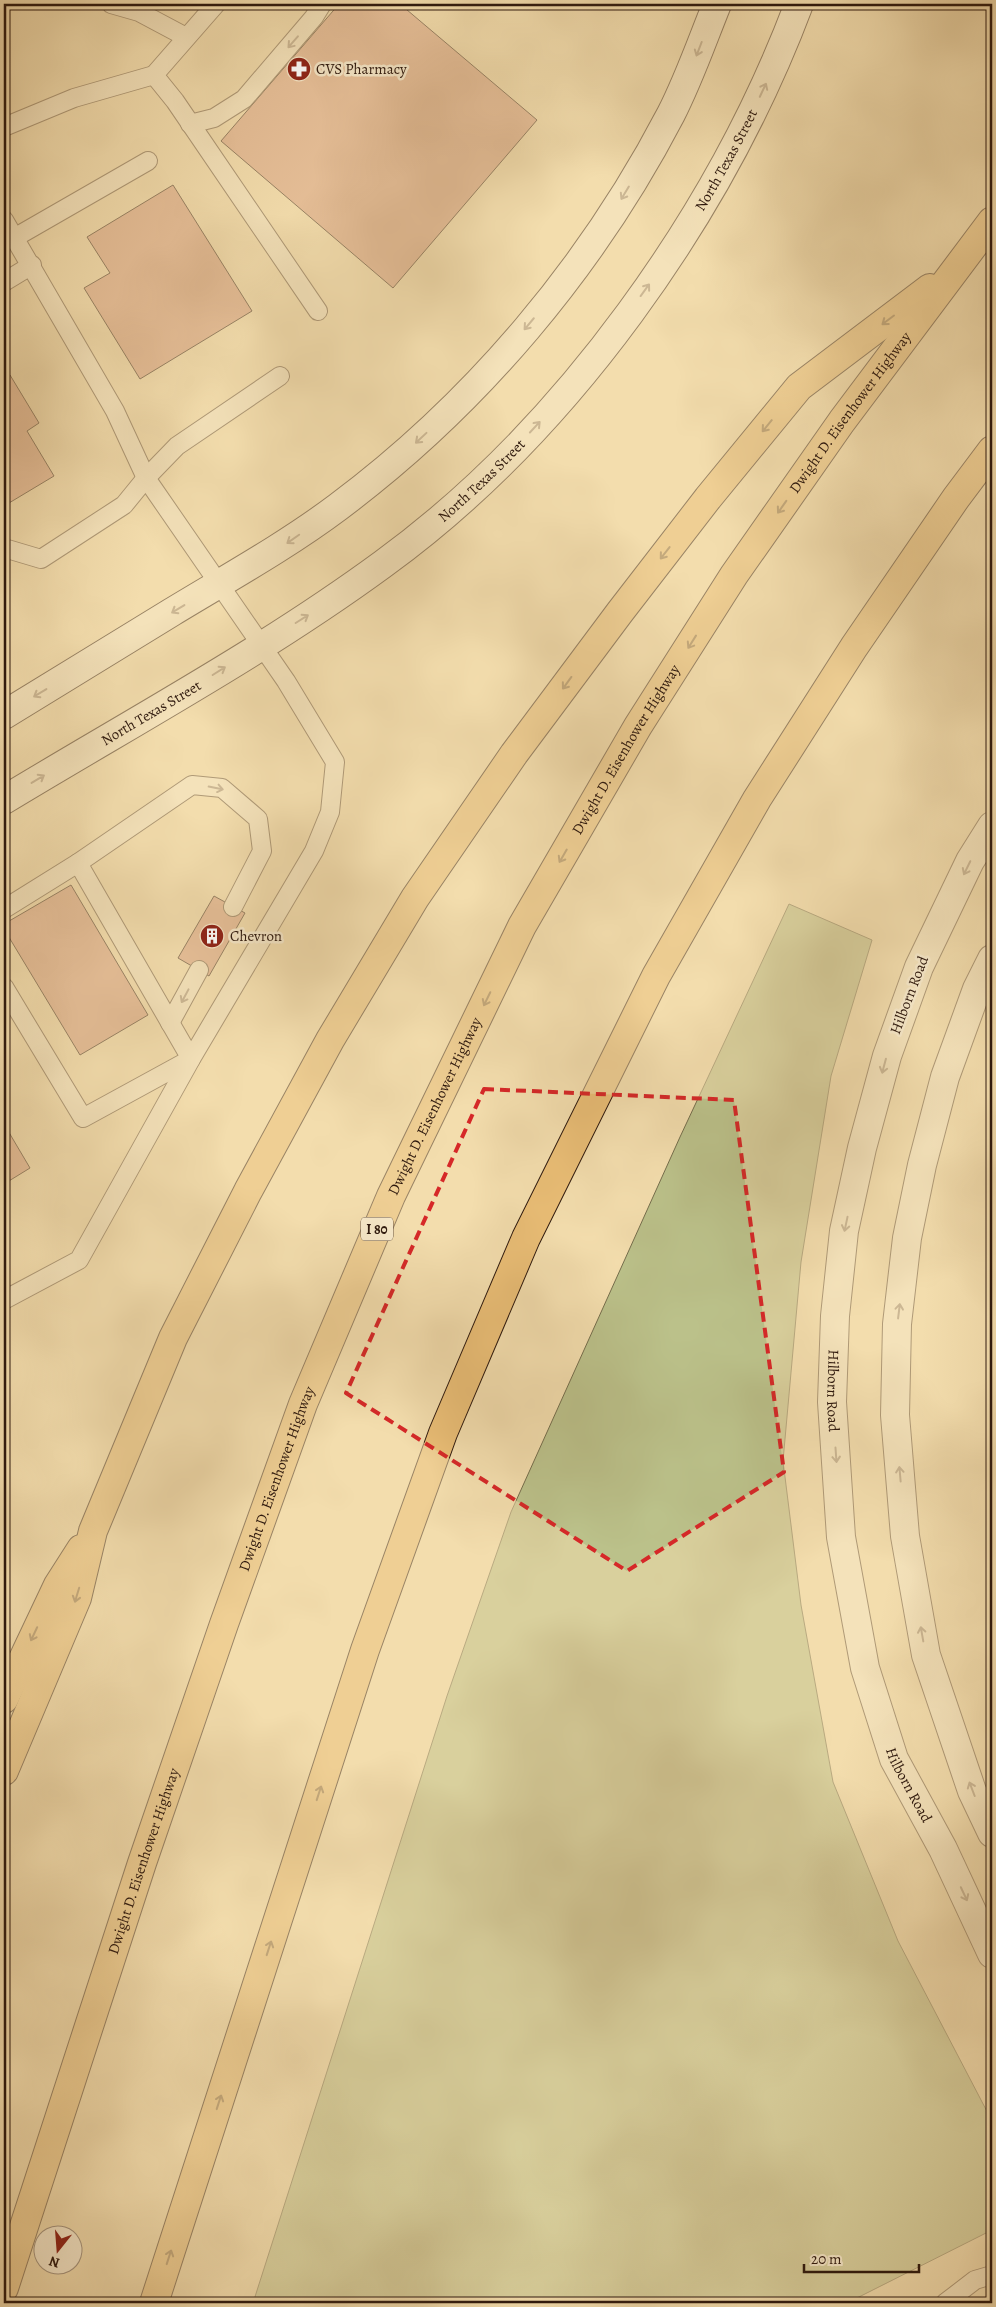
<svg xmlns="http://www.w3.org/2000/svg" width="996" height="2307" font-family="Alegreya,serif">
  <rect width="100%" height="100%" fill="#f3ddad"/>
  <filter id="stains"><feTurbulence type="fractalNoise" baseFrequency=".004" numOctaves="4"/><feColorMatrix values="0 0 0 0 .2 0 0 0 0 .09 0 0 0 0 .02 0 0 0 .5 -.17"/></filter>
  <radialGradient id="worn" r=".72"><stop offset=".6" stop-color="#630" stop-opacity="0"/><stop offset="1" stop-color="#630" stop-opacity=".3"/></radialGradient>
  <path fill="#bbc18a" stroke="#746d4c" d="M 789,904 L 872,940 L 831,1076 L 801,1262 L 783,1461 L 801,1605 L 833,1782 L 898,1941 L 992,2121 L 992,2230 L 847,2303 L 253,2303 L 447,1696 L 511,1512 L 680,1137 Z"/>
  <g fill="#da9e81" stroke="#2e190e">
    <path d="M 339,4 L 400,4 L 537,120 L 393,288 L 221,141 Z"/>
    <path d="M 173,185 L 252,311 L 140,379 L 84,288 L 110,273 L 87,237 Z"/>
    <path d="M 10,375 L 39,423 L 27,431 L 54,476 L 4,506 L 4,379 Z"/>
    <path d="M 71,885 L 148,1015 L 80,1055 L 4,929 L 4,924 Z"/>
    <path d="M 214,896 L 245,913 L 209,976 L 178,958 Z"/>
    <path d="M 4,1124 L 30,1168 L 4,1184 Z"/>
  </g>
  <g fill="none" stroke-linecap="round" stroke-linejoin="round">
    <g stroke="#5f4a36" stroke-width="20">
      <g id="service">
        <path d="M 111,4 L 139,12 L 186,37"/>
        <path d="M 154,75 L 175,101 L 318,311"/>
        <path d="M 190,124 L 214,118 L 244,99 L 314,17 L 322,4"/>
        <path d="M 4,127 L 74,98 L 154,75 L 216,4"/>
        <path d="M 4,220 L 115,411 L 146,478 L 286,681 L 335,762 L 330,812 L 314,851 L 191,1059 L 79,1260 L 4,1300"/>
        <path d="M 14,238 L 148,161"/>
        <path d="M 4,282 L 32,265"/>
        <path d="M 4,548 L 41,559 L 124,505 L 146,478 L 177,446 L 280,376"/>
        <path d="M 4,909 L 78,863"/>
        <path d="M 4,987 L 83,1118 L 191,1059 L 78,863 L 192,785 L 222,788 L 258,819 L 262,851 L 233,907"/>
        <path d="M 170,1023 L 199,970"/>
        <path d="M 945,2303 L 975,2280 L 992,2275"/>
      </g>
    </g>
    <g stroke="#5f4a36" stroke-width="30">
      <g id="tertiary">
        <path id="s1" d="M 992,826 L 970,861 L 919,967 L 887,1056 L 862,1148 L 844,1231 L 835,1316 L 832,1402 L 841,1537 L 865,1668 L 894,1759 L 943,1849 L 992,1954"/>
        <path d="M 992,959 L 977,989 L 945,1077 L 922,1165 L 907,1238 L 897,1324 L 895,1415 L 905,1536 L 926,1655 L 972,1791 L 992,1833"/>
      </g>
    </g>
    <g stroke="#2e190e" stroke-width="30">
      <g id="secondary">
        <path d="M 4,715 C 60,681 116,646 172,612 C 228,578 286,546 338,507 C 476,404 592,266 671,114 C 689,79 702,41 717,4"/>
        <path id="s2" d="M 4,800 C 131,723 263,652 383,564 C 566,431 720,214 799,4"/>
      </g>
    </g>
    <g stroke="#2e190e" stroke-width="30">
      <g id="motorway">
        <path d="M 4,1699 L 58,1585 L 81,1549"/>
        <path d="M 4,1771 L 77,1598 L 93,1531 L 173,1338 L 248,1191 L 330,1040 L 415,898 L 514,754 L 620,612 L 708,498 L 799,387 L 930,288"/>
        <path id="s3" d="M 4,2288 L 142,1863 L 224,1624 L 303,1404 L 391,1196 L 522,926 L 638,726 L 734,575 L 842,421 L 992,221"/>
        <path d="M 154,2303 L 365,1650 L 443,1433 L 526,1238 L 656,976 L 757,799 L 854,647 L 956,498 L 992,450"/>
      </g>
    </g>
    <use href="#service" stroke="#f7e9ca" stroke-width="18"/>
    <use href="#tertiary" stroke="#f7e9ca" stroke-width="28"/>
    <use href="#secondary" stroke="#f7e9ca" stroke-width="28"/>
    <use href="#motorway" stroke="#eabe76" stroke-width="28"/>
  </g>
  <defs><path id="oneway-shaft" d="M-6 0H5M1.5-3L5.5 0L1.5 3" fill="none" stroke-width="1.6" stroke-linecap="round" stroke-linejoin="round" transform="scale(1.25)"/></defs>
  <g stroke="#9d8b75">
    <use href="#oneway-shaft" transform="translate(293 42) rotate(131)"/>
    <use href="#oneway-shaft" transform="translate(699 49) rotate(111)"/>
    <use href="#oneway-shaft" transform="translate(763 90) rotate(-65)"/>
    <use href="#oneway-shaft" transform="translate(625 193) rotate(121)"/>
    <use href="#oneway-shaft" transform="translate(645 290) rotate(-54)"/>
    <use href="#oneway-shaft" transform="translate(529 324) rotate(130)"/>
    <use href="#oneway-shaft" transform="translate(535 427) rotate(-47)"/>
    <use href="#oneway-shaft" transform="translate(421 438) rotate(137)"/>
    <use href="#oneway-shaft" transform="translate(293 539) rotate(145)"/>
    <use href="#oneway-shaft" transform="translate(178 609) rotate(149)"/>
    <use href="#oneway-shaft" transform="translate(302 619) rotate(-32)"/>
    <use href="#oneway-shaft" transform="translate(219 671) rotate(-32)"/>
    <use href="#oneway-shaft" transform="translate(40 693) rotate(149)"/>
    <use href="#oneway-shaft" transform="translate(38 779) rotate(-31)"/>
    <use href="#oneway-shaft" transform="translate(216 788) rotate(11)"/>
    <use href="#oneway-shaft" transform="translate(967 868) rotate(116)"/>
    <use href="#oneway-shaft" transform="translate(185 996) rotate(118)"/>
    <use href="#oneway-shaft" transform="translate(884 1066) rotate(105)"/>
    <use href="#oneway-shaft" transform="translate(846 1224) rotate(102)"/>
    <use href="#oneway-shaft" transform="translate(899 1311) rotate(-83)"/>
    <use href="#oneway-shaft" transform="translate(836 1455) rotate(86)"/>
    <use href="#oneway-shaft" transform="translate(900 1474) rotate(-95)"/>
    <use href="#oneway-shaft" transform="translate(922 1634) rotate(-100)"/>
    <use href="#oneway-shaft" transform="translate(972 1789) rotate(-111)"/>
    <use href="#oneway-shaft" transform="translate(964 1894) rotate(65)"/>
  </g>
  <g stroke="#8c6c42">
    <use href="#oneway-shaft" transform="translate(888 320) rotate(143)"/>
    <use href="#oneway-shaft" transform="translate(767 426) rotate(129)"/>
    <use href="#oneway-shaft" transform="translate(782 507) rotate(125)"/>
    <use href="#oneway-shaft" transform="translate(665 553) rotate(128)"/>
    <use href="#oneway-shaft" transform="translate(692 642) rotate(122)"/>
    <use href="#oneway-shaft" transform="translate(567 683) rotate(126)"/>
    <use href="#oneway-shaft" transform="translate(563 856) rotate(120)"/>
    <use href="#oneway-shaft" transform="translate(487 999) rotate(116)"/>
    <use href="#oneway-shaft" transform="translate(77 1595) rotate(107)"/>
    <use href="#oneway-shaft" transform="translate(34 1634) rotate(115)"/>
    <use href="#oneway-shaft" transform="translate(319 1793) rotate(-72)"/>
    <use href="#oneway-shaft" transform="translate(269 1948) rotate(-72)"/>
    <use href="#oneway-shaft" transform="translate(219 2102) rotate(-72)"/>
    <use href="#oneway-shaft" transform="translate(169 2257) rotate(-72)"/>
  </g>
  <path d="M0 0H996V2307H0ZM 484,1089 L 734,1100 L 784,1472 L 627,1571 L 346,1393 Z" fill="#f3ddad" fill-opacity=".55" fill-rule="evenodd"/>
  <path fill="none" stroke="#d62828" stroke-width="4" stroke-dasharray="10 6" stroke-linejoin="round" d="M 484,1089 L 734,1100 L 784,1472 L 627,1571 L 346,1393 Z"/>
  <defs>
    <g id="pharmacy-disc" transform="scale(1.25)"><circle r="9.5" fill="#8f2418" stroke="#f7e9ca"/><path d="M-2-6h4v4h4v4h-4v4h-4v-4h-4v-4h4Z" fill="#fff"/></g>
    <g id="building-disc" transform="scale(1.25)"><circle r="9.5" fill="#8f2418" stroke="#f7e9ca"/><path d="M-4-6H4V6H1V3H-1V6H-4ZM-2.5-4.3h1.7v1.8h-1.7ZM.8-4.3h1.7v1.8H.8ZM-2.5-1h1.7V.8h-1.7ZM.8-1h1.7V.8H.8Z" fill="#fff"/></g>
  </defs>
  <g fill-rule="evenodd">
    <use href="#pharmacy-disc" x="299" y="69"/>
    <use href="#building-disc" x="212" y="936"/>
  </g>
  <g text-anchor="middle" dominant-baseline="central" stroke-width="5" stroke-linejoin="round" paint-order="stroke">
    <rect fill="#f7e9ca" stroke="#6a5746" stroke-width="1" x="361" y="1217.5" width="32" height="23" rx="4"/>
    <g font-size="14" font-weight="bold" fill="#2e190e">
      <text x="377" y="1229">I 80</text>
    </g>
    <g font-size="15" fill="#2e190e" stroke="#f7e9ca" text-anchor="start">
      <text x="316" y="69">CVS Pharmacy</text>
      <text x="230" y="936">Chevron</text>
    </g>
    <g font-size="15" fill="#2e190e" stroke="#f7e9ca">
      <text stroke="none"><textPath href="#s2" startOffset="981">North Texas Street</textPath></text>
      <text stroke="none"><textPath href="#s3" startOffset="2069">Dwight D. Eisenhower Highway</textPath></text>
      <text stroke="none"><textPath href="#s2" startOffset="576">North Texas Street</textPath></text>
      <text stroke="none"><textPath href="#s2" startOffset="171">North Texas Street</textPath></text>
      <text stroke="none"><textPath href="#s3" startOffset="1664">Dwight D. Eisenhower Highway</textPath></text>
      <text transform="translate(909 995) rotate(-69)">Hilborn Road</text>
      <text stroke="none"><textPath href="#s3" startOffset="1259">Dwight D. Eisenhower Highway</textPath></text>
      <text stroke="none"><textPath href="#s1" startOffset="594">Hilborn Road</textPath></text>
      <text stroke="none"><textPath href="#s3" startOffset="854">Dwight D. Eisenhower Highway</textPath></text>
      <text stroke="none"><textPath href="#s1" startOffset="999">Hilborn Road</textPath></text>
      <text stroke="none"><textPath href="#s3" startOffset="449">Dwight D. Eisenhower Highway</textPath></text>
    </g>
  </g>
  <rect width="996" height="2307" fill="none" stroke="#f3ddad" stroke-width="20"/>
  <rect x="5" y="5" width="986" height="2297" fill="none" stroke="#2e190e" stroke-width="2.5"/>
  <rect x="10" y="10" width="976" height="2287" fill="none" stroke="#2e190e"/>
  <g transform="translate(58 2250) rotate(197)"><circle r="24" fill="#f7e9ca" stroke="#a7967f"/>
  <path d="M0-4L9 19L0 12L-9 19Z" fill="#8f2418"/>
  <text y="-8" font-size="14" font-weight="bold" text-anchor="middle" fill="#2e190e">N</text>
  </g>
  <path d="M804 2264v8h115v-8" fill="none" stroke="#2e190e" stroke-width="2.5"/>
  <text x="811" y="2264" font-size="15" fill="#2e190e" stroke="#f7e9ca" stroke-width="4" paint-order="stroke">20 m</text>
  <rect width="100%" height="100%" filter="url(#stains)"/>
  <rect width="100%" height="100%" fill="url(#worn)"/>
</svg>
